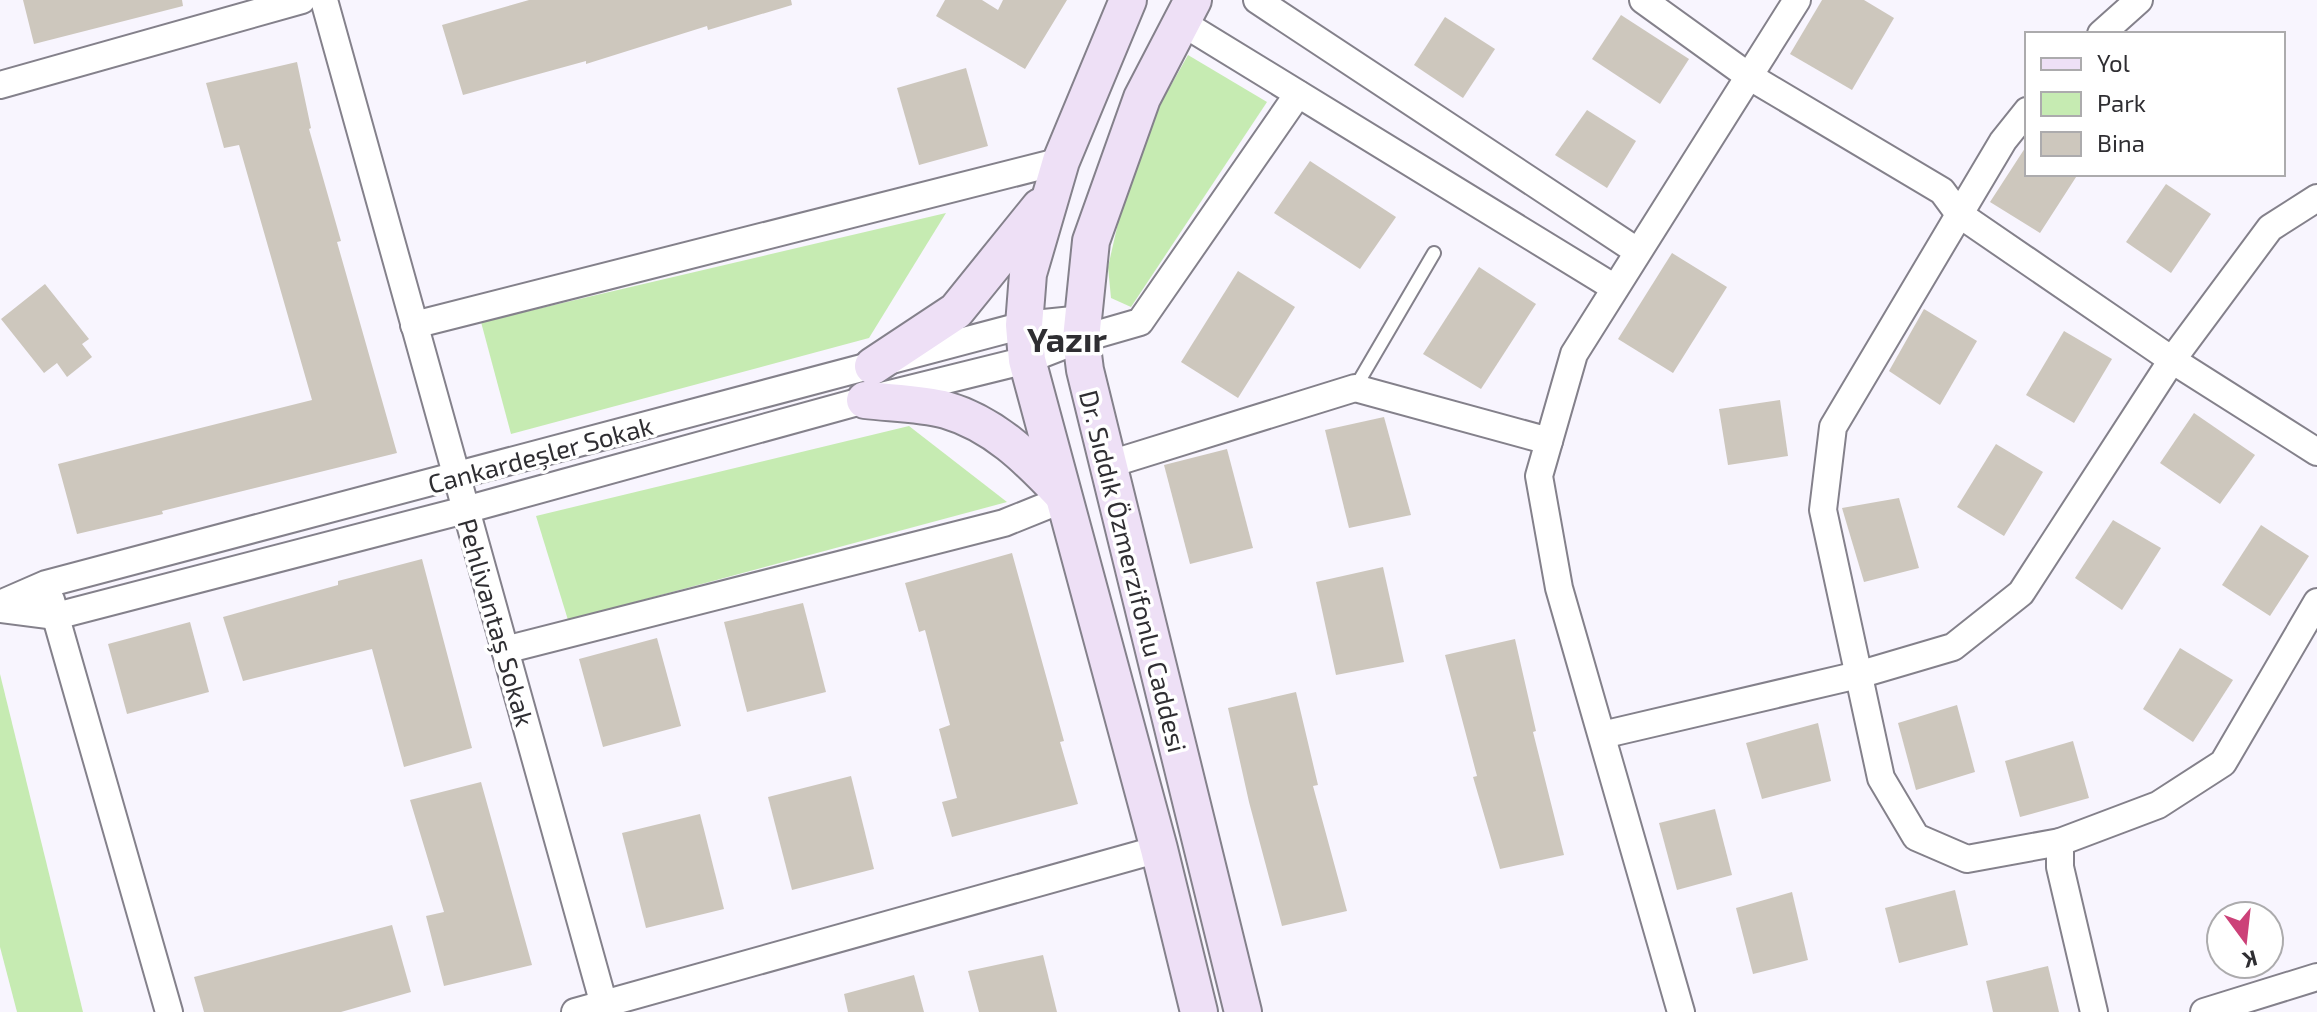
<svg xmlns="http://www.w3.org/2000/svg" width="2317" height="1012" font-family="'Exo 2',sans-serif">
  <rect width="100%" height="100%" fill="#f8f5fe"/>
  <g fill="#c6ebb2">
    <path d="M 1188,55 L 1267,102 L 1131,307 L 1111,298 L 1108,267 L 1124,197 L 1157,110 Z"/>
    <path d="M 946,213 L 869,338 L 511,434 L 481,322 Z"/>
    <path d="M 909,426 L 1007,502 L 568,620 L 536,516 Z"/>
    <path d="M 0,674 L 83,1012 L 17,1012 L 0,947 Z"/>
  </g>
  <g fill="#cdc7bd">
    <path d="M 23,0 L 182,0 L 183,6 L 34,44 Z"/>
    <path d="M 529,0 L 791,0 L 792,5 L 708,30 L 707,26 L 586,64 L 586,61 L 463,95 L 442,25 Z"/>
    <path d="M 945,0 L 982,0 L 998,10 L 1003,0 L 1067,0 L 1025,69 L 936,16 Z"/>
    <path d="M 1822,0 L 1864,0 L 1894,18 L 1852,90 L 1790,54 Z"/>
    <path d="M 1621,15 L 1689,59 L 1660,104 L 1592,59 Z"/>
    <path d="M 1445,17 L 1495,49 L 1463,98 L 1414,65 Z"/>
    <path d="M 297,62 L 311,128 L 309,129 L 341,241 L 337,242 L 397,453 L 162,511 L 163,514 L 77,534 L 58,464 L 312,400 L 239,145 L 224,148 L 206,83 Z"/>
    <path d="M 966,68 L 988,146 L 919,165 L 897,88 Z"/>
    <path d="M 1587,110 L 1636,141 L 1607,188 L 1555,155 Z"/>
    <path d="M 2027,145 L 2027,174 L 2078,174 L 2040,233 L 1990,202 Z"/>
    <path d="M 1310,161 L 1396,217 L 1360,269 L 1274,213 Z"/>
    <path d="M 2166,184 L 2211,214 L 2171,273 L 2126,242 Z"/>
    <path d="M 1672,253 L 1727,287 L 1673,373 L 1618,339 Z"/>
    <path d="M 1479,267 L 1536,304 L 1481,389 L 1423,354 Z"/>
    <path d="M 1238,271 L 1295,307 L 1238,398 L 1181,362 Z"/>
    <path d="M 45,284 L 89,339 L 82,344 L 92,357 L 67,377 L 57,363 L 44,373 L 1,319 Z"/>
    <path d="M 1924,309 L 1977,341 L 1940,405 L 1889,371 Z"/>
    <path d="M 2064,331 L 2112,359 L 2074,423 L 2026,395 Z"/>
    <path d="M 1780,400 L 1788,456 L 1728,465 L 1719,409 Z"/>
    <path d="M 2194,413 L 2255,455 L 2220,504 L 2160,463 Z"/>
    <path d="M 1384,417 L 1411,515 L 1349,528 L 1325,430 Z"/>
    <path d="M 1996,444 L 2043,472 L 2004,536 L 1957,507 Z"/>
    <path d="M 1227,449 L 1253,548 L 1190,564 L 1164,465 Z"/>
    <path d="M 1899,498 L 1919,568 L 1864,582 L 1842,508 Z"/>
    <path d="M 2113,520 L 2161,548 L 2122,610 L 2075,578 Z"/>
    <path d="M 2261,525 L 2309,556 L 2270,616 L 2222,585 Z"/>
    <path d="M 1012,553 L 1064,741 L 1060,742 L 1078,804 L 952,837 L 942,802 L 957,798 L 939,729 L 950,725 L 925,630 L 919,632 L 905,583 Z"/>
    <path d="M 422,559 L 472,748 L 404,767 L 372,649 L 243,681 L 223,617 L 338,585 L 338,581 Z"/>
    <path d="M 1383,567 L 1404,662 L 1336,675 L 1316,582 Z"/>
    <path d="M 803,603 L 826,692 L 747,712 L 724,622 Z"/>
    <path d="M 190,622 L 209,692 L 127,714 L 108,644 Z"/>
    <path d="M 657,638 L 681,726 L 603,747 L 579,659 Z"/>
    <path d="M 1515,639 L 1536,731 L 1533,732 L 1564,855 L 1500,869 L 1473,777 L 1477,776 L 1445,655 Z"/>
    <path d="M 2180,648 L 2233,680 L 2193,742 L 2143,709 Z"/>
    <path d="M 1296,692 L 1318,785 L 1313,786 L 1347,911 L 1282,926 L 1249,802 L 1228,708 Z"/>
    <path d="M 1957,705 L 1975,772 L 1916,790 L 1898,723 Z"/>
    <path d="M 1818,723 L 1831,781 L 1762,799 L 1746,743 Z"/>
    <path d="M 2073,741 L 2089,798 L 2020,817 L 2005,761 Z"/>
    <path d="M 851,776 L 874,869 L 792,890 L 768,797 Z"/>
    <path d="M 481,782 L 532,965 L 444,986 L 426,916 L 444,912 L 410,800 Z"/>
    <path d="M 1715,809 L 1732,875 L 1677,890 L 1659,823 Z"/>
    <path d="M 700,814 L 724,909 L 646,928 L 622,833 Z"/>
    <path d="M 1955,890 L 1968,945 L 1899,963 L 1885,908 Z"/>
    <path d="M 1792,892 L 1808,960 L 1753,974 L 1736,908 Z"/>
    <path d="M 392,925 L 411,992 L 341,1012 L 204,1012 L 194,977 Z"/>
    <path d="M 1043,955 L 1057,1012 L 979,1012 L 968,971 Z"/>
    <path d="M 2048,966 L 2059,1012 L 1993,1012 L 1986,981 Z"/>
    <path d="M 914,975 L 924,1012 L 848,1012 L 844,994 Z"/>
  </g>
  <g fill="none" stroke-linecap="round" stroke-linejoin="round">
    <g stroke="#84818b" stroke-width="16">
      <path id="service" d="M 1355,388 L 1434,253"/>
    </g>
    <g stroke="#84818b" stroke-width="30">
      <g id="minor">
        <path d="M 324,0 L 606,1012"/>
        <path d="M 1257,0 L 1637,251"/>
        <path d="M 1643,0 L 1747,75 L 1942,191 L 1959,214 L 2172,360 L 2317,452"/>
        <path d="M 1181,22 L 1615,288"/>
        <path d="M 2101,34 L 2139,0"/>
        <path d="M 0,85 L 302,0"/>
        <path d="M 2027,111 L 2003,141 L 1833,427 L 1823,510 L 1881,778 L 1916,837 L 1967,859 L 2060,842"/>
        <path d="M 414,325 L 1061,161"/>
        <path d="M 1110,464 L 1355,388 L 1549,441"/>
        <path d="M 51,600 L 169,1012"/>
        <path d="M 0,604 L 46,584 L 1024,325 L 1083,319"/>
        <path d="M 0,609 L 56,616 L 465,510 L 865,400 L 1027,360 L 1081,339 L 1140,322 L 1298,94"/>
        <path d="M 505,650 L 1004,523 L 1066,498"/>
        <path d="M 1602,735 L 1858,675 L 1953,647 L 2021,593 L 2172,360 L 2270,228 L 2317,198"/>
        <path d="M 575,1012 L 1159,849"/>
        <path d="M 1681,1012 L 1559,588 L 1539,476 L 1574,354 L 1797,0"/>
        <path d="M 2094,1012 L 2060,867 L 2060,842 L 2158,805 L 2223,763 L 2317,602"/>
        <path d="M 2204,1012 L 2317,977"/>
      </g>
    </g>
    <g stroke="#84818b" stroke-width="40">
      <g id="secondary">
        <path d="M 1128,0 L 1061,161 L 1028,274 L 1024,325 L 1027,360 L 1159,849 L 1199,1012"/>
        <path d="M 1193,0 L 1142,98 L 1091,241 L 1081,339 L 1085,370 L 1243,1012"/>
        <path d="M 873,366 L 956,311 L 1040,207"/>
        <path d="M 865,400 C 891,403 921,403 946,410 C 994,424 1028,458 1061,493"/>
      </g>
    </g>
    <use href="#service" stroke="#fff" stroke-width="12"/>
    <use href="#minor" stroke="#fff" stroke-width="26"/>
    <use href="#secondary" stroke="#eee0f6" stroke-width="36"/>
  </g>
  <g text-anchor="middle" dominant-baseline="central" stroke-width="7" stroke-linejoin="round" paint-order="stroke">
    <g font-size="26" fill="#2f2e32" stroke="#fff">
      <text transform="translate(540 454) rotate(-15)">Cankardeşler Sokak</text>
      <text transform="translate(1134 571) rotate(76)">Dr. Sıddık Özmerzifonlu Caddesi</text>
      <text transform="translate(497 622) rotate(74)">Pehlivantaş Sokak</text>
    </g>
    <g font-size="34" font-weight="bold" fill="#2f2e32" stroke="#fff">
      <text x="1067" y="338">Yazır</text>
    </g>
  </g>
  <rect x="2025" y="32" width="260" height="144" fill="#ffffff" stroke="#acabad" stroke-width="2"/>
  <rect x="2041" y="58" width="40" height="12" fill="#eee0f6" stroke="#acabad" stroke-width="2"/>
  <text x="2097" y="72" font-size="24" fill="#2f2e32">Yol</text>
  <rect x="2041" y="92" width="40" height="24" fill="#c6ebb2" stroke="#acabad" stroke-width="2"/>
  <text x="2097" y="112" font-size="24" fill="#2f2e32">Park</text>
  <rect x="2041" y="132" width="40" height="24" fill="#cdc7bd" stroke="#acabad" stroke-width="2"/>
  <text x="2097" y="152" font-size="24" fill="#2f2e32">Bina</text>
  <g transform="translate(2245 940) rotate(165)"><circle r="38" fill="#ffffff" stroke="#acabad" stroke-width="2"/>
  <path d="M0-6L14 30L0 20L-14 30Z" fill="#cc4178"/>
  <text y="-12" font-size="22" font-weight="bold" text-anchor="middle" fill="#2f2e32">K</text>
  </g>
</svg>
